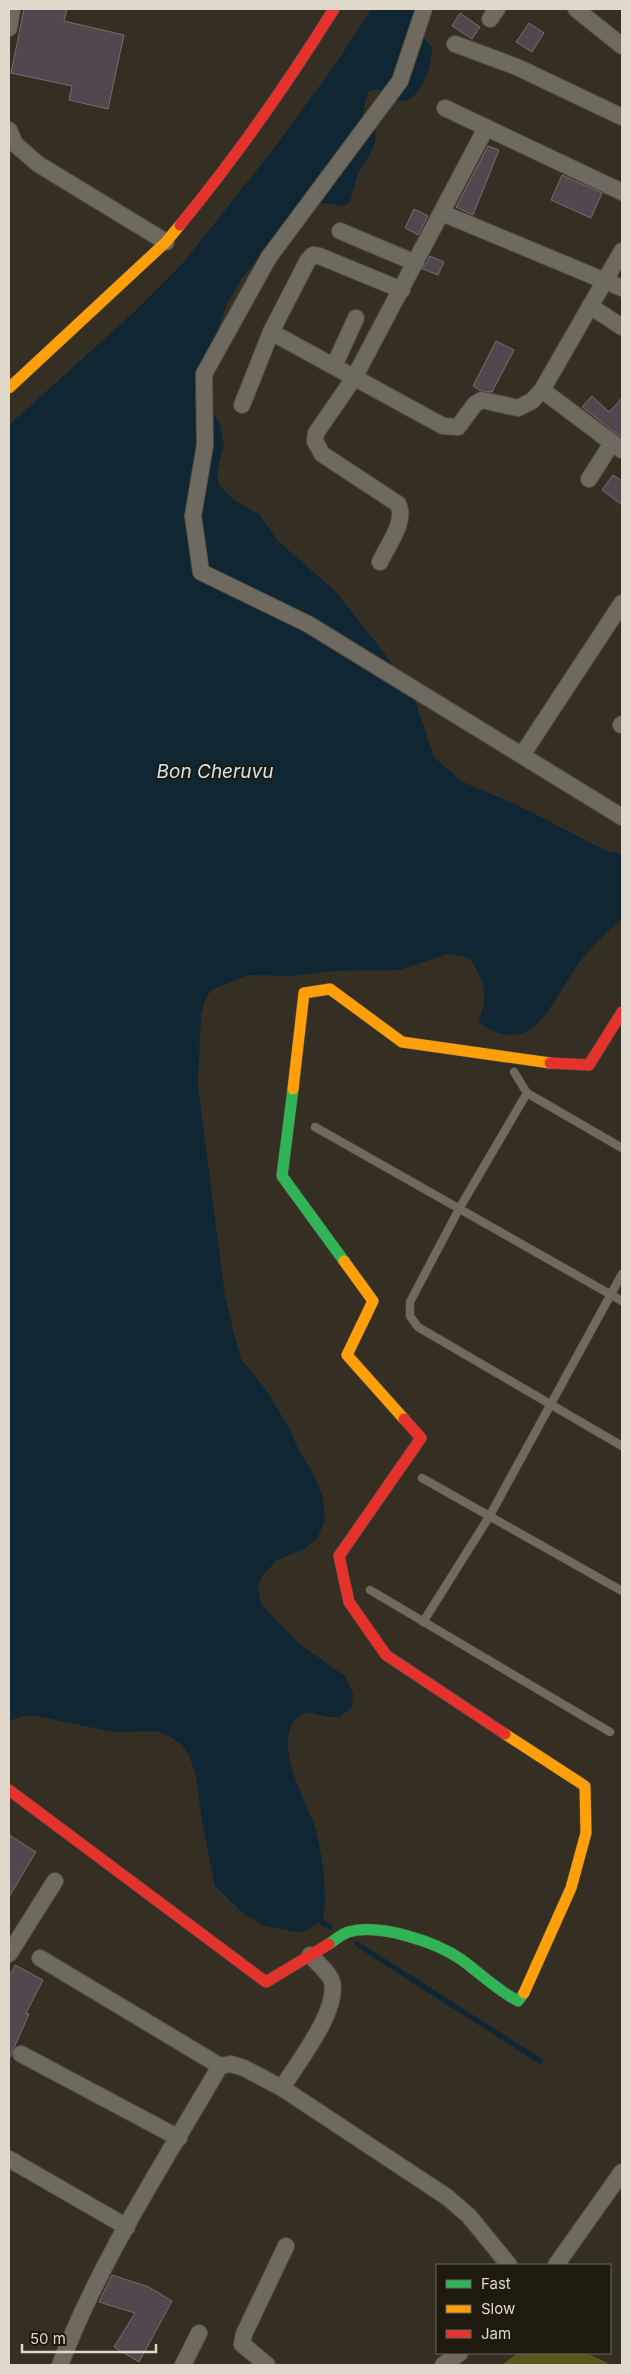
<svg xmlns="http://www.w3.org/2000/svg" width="631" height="2374" font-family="Inter,sans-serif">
  <rect width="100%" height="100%" fill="#352f23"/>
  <path fill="#54591b" d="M 518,2353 L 586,2353 L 612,2365 L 501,2365 Z"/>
  <path fill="#112633" d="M 371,9 L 435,9 L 417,31 L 432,47 C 432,67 424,94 405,101 L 393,99 L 377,89 L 368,92 L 362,117 L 366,125 C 389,134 365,160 359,172 C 354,182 354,194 349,203 L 343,206 L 316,202 L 274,242 L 241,279 L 227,304 L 202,372 L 203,394 L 220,424 L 224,444 L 217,473 L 219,485 L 234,500 L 260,515 L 277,540 L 335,591 L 382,650 L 413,694 L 434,757 L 461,781 L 517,805 L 607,851 L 622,854 L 622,918 C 608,932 592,946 580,962 C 552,998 535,1063 478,1022 C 489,996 485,981 469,958 L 448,954 L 400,970 L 334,971 L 290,976 L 249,975 L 211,990 L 205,1000 L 201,1015 L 198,1086 L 225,1296 L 234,1333 L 241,1359 L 266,1390 L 291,1431 L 298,1449 L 314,1475 L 323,1497 L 325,1520 L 317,1539 L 304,1549 L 277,1560 L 262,1576 L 258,1587 L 261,1604 L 299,1644 L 345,1676 L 353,1693 L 352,1707 L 340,1717 L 326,1717 L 308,1712 C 304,1714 298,1716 295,1720 C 275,1747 303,1795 313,1822 C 321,1841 330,1903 322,1921 L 301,1933 L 265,1926 L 245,1915 L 215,1886 L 202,1822 L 196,1776 L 189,1755 L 182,1745 L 169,1736 L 156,1731 L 113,1732 L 36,1716 L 23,1716 L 9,1721 L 9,425 L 134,312 L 182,264 L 271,152 L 337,62 Z"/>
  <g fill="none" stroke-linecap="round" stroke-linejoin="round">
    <g stroke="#112633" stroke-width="5.5">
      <path d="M 317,1919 L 330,1927"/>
      <path d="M 357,1944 L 540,2061"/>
    </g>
  </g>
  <g fill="#52474e" stroke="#736e6d">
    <path d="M 24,9 L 67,9 L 64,21 L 124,35 L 108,109 L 69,100 L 72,86 L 11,73 Z"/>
    <path d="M 460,13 L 480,27 L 472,39 L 452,26 Z"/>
    <path d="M 529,23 L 544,33 L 532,52 L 516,42 Z"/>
    <path d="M 488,146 L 499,150 L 473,215 L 456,207 Z"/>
    <path d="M 562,175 L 602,193 L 591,218 L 551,200 Z"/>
    <path d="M 414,209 L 428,216 L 418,235 L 405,228 Z"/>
    <path d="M 430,256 L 444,262 L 438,275 L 423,269 Z"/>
    <path d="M 496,341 L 514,350 L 492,392 L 481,391 L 473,386 Z"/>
    <path d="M 592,396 L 609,412 L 622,398 L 622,438 L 582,407 Z"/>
    <path d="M 613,475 L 622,481 L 622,505 L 602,490 Z"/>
    <path d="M 9,1835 L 36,1852 L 9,1897 Z"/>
    <path d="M 15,1965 L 43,1980 L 26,2013 L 29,2014 L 9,2059 L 9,1977 Z"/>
    <path d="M 112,2275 L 149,2287 L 172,2301 L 139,2362 L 114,2347 L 135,2313 L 99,2302 Z"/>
  </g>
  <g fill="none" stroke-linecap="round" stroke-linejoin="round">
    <g stroke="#524d42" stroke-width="9">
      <g id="lane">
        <path d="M 514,1072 L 527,1093 L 622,1148"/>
        <path d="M 527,1093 L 459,1209 L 410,1302 L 410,1316 L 418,1327 L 622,1446"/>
        <path d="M 315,1127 L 622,1301"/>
        <path d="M 422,1478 L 622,1591"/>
        <path d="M 370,1590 L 610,1732"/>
        <path d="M 423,1622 L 489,1517 L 622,1274"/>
      </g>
    </g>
    <g stroke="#524d42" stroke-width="18">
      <g id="street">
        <path d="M 424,9 L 400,81 L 269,257 L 204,374 L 205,445 L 193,516 L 201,572 L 308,624 L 622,817"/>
        <path d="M 576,9 L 622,46"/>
        <path d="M 490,19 L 497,9"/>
        <path d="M 9,28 L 12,9"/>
        <path d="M 455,44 L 517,67 L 622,117"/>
        <path d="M 445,108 L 622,192"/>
        <path d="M 9,130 L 15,144 L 38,164 L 166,242"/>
        <path d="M 442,213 L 622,288"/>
        <path d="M 340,231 L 416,263"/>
        <path d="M 402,290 L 319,256 L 313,255 L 308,260 L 271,332 L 443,426 L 458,427 L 475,404 L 482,400 L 518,408 L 532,401 L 542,390 L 622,251"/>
        <path d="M 590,306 L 622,327"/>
        <path d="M 334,366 L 356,318"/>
        <path d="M 542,390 L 622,450"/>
        <path d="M 242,405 L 271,332"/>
        <path d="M 589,479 L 612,443"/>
        <path d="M 380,562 C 387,546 407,521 398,504 L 322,454 L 315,441 L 316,433 L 354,378 L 486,128"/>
        <path d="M 621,725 L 622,724"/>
        <path d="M 522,755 L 622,603"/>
        <path d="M 9,1954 L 55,1881"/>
        <path d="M 40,1958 L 220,2066 L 231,2064 L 244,2068 L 282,2088 L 447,2197 L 469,2216 L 509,2265"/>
        <path d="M 21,2054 L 179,2138"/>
        <path d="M 282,2088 C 297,2063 339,2011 332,1982 C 330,1973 316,1962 310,1955"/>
        <path d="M 9,2159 L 127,2227"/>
        <path d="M 556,2265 L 622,2172"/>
        <path d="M 60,2365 C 100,2260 163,2164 220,2066"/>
        <path d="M 183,2365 L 199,2333"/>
        <path d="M 267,2365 L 242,2344 L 244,2334 L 286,2246"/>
        <path d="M 443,2365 L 460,2353"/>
      </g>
    </g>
    <g stroke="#524d42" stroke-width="12">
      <g id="fast">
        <path d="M 293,1089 L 282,1176 L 344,1261"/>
        <path d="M 329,1944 C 335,1940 342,1934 348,1932 C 380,1923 436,1942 462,1960 C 481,1974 497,1990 518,2001 L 524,1993"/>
      </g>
    </g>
    <g stroke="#524d42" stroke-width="12">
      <g id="slow">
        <path d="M 9,388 L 166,242 L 180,225"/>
        <path d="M 293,1089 L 304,993 L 330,989 L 402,1042 L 550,1063"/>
        <path d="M 344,1261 L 373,1301 L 347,1355 L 404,1419"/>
        <path d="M 505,1734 L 585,1786 L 586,1833 L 571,1888 L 524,1993"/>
      </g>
    </g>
    <g stroke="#524d42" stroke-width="12">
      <g id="jam">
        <path d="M 180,225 C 237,156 287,84 334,9"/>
        <path d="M 550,1063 L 589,1065 L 622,1012"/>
        <path d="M 404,1419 L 421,1438 L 339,1556 L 349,1602 L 386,1655 L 505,1734"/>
        <path d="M 9,1790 L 266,1982 L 329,1944"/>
      </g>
    </g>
    <use href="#lane" stroke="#6f6a60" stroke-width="8"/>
    <use href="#street" stroke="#6f6a60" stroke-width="16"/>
    <use href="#fast" stroke="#30b455" stroke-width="11"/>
    <use href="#slow" stroke="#ff9f0a" stroke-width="11"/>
    <use href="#jam" stroke="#e5322d" stroke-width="11"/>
  </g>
  <g text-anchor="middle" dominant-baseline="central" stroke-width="4" stroke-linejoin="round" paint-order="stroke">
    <g font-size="19" font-style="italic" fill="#d0e3f1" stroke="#1f1a10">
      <text x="215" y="771">Bon Cheruvu</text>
    </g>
  </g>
  <rect width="631" height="2374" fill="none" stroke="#dfd8cb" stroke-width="20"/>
  <rect x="436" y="2264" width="175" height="90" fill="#1f1a10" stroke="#6c665b"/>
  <rect x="446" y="2280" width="25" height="8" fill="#30b455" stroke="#6c665b"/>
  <text x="481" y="2289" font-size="15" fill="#dfd8cb">Fast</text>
  <rect x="446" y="2305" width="25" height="8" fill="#ff9f0a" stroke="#6c665b"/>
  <text x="481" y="2314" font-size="15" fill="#dfd8cb">Slow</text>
  <rect x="446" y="2330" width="25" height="8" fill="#e5322d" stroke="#6c665b"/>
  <text x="481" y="2339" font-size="15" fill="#dfd8cb">Jam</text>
  <path d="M22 2344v8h134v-8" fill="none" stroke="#dfd8cb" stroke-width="2.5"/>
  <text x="30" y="2344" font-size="15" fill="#dfd8cb" stroke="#1f1a10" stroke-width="4" paint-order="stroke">50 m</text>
</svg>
